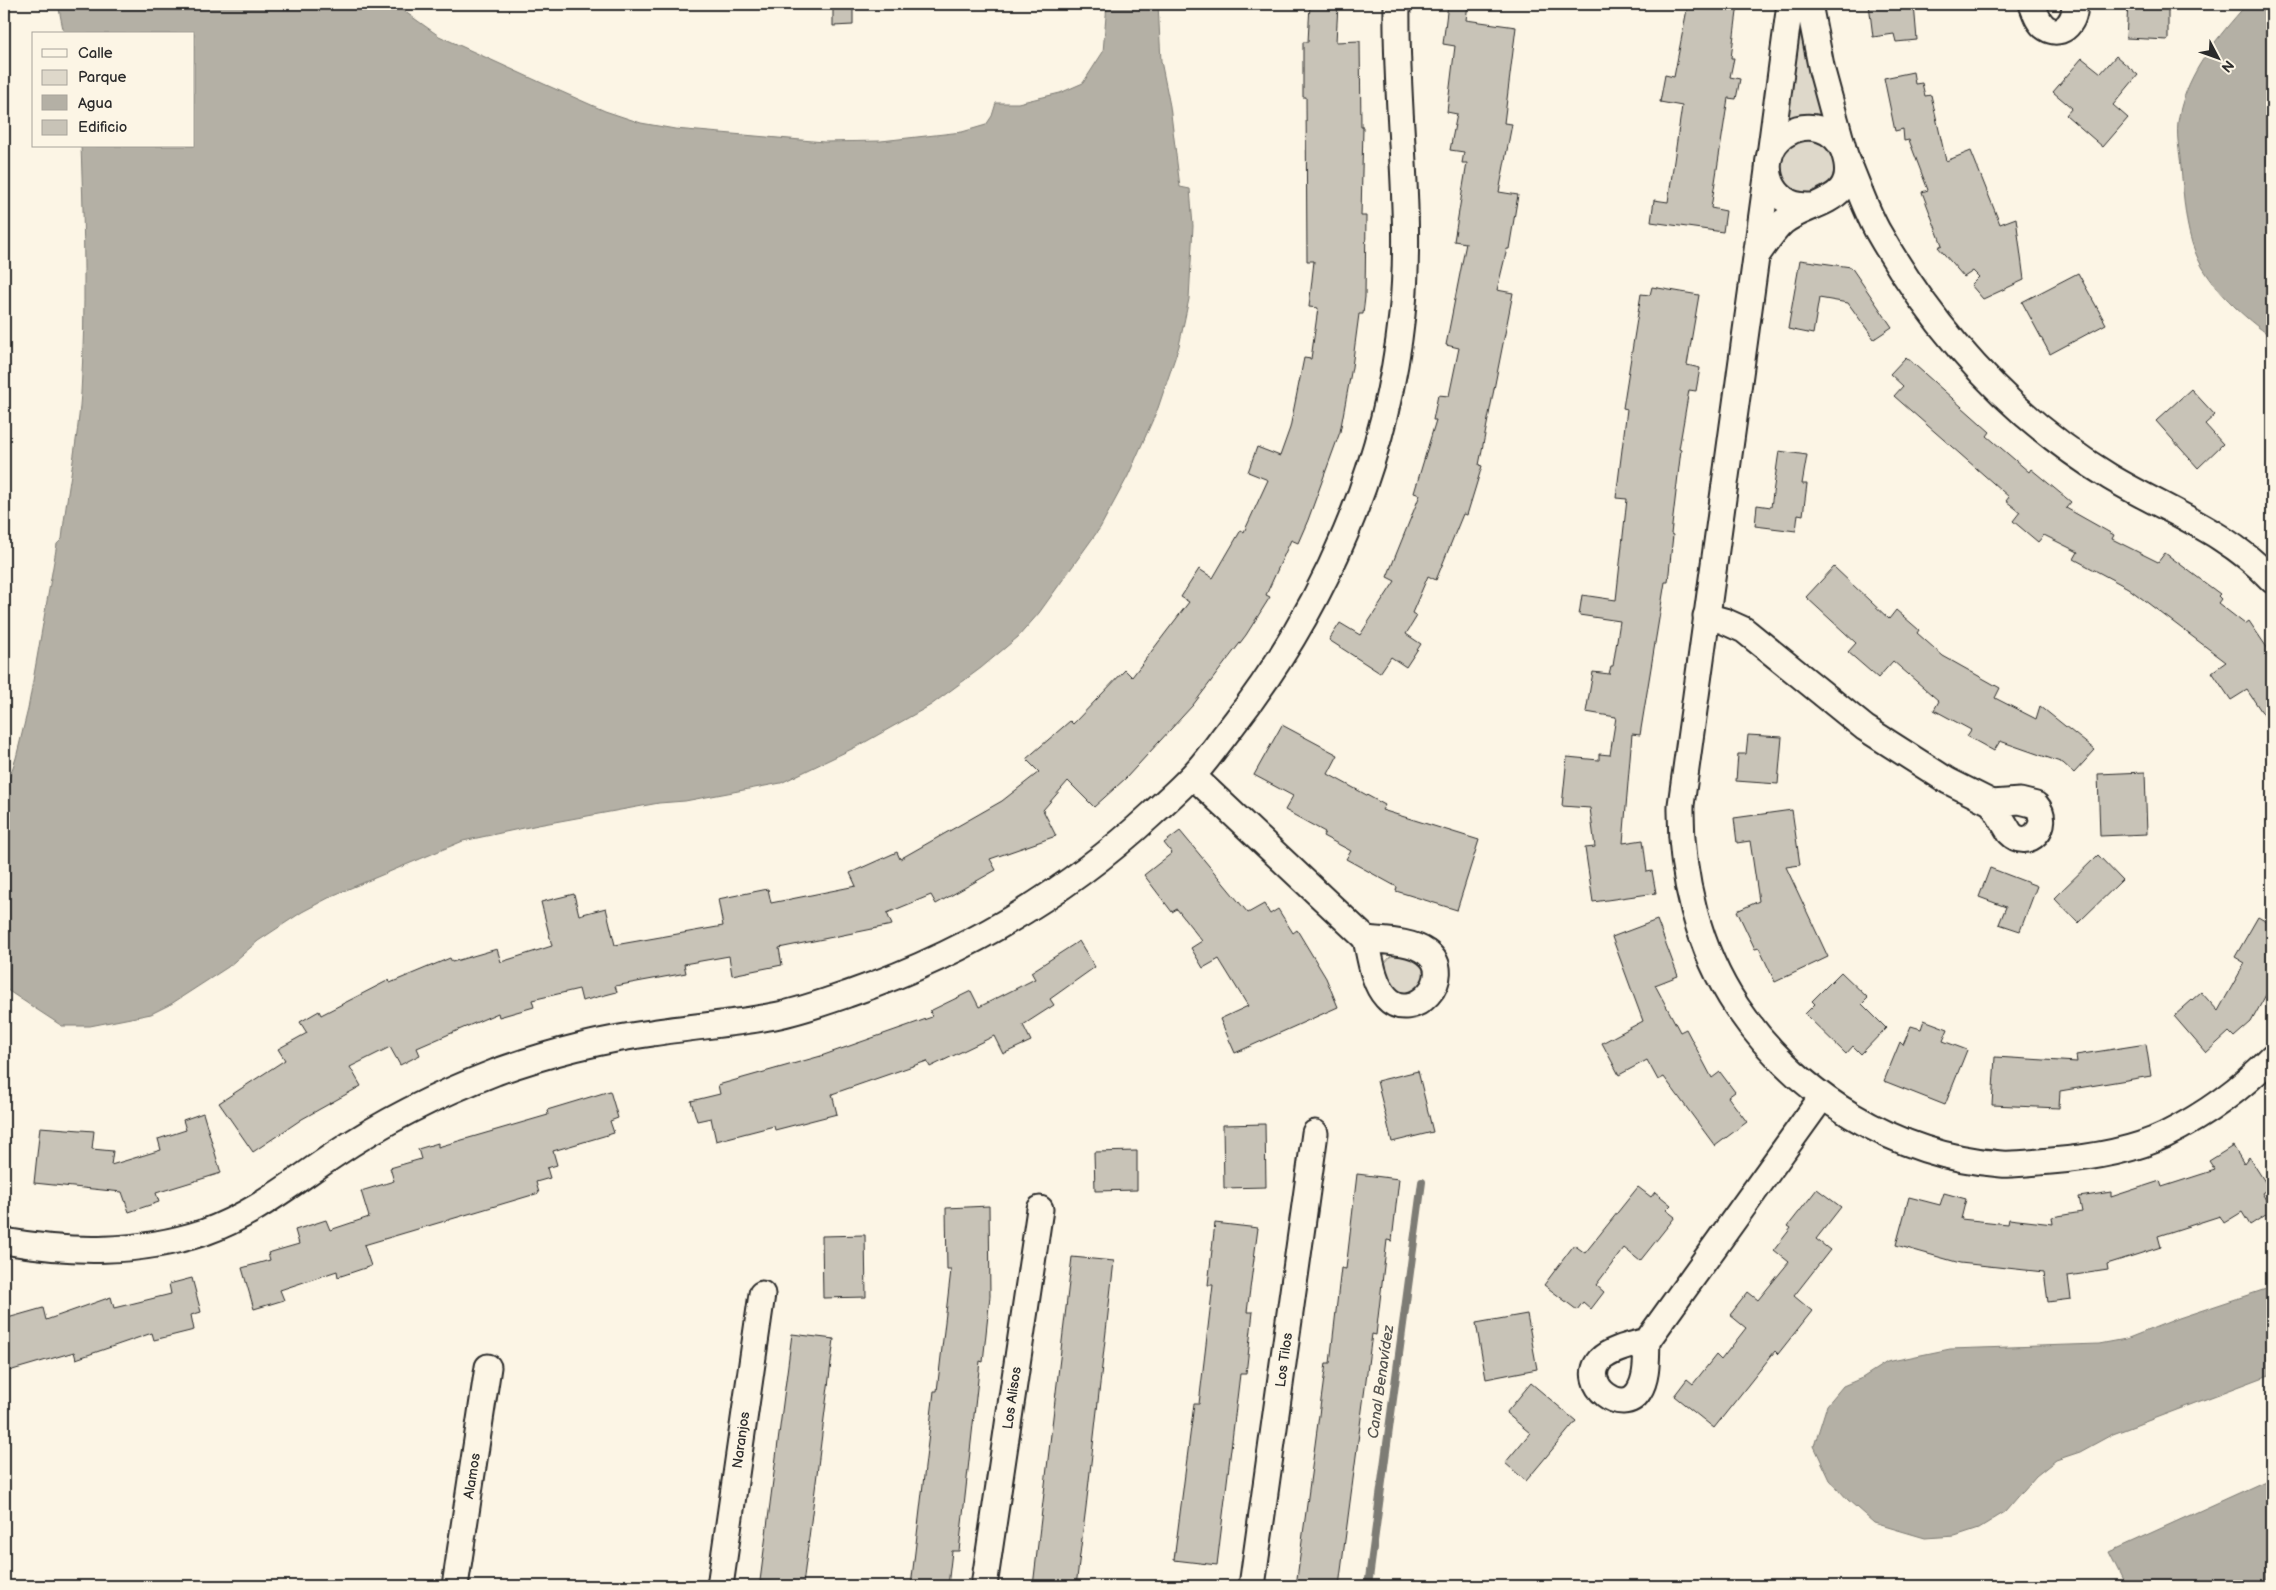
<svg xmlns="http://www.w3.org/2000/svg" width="2276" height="1590" font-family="'Balsamiq Sans',sans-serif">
  <rect width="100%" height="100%" fill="#fcf5e5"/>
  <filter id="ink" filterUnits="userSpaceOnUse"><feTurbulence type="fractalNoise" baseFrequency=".02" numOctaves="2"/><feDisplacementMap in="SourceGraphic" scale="10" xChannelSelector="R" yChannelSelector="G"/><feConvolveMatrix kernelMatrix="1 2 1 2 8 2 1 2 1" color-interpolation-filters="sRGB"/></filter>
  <g filter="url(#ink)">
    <g fill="#ded8ca" stroke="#84827a">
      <path d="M 1799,24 L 1802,26 L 1821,116 L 1782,122 Z"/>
      <circle cx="1807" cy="167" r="27"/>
      <path d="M 1398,953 L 1405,953 L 1422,964 L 1425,978 L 1417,991 L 1396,997 L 1382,966 L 1392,955 Z"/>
    </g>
    <g fill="#b4b0a5" stroke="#7d7b74">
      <path d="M 58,4 L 394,4 L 439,36 L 544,84 L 605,111 L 641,123 L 675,129 L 824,142 L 881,141 L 962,132 L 986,125 L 992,116 L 996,103 L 1018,103 L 1060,93 L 1083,83 L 1103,52 L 1107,4 L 1158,4 L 1161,61 L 1170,106 L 1180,187 L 1190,189 L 1193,226 L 1189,299 L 1179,346 L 1158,408 L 1128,476 L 1100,528 L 1039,613 L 1018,637 L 981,668 L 931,705 L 860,745 L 781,783 L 685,801 L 659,803 L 538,825 L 463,841 L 334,895 L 302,912 L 258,941 L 228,967 L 171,1004 L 151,1014 L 90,1026 L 62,1026 L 4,988 L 4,794 L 16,758 L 28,709 L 57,544 L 62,539 C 67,490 78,442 81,393 C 86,310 84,229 81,146 L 194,146 L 194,34 L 64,34 Z"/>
      <path d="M 2247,4 L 2272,4 L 2272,337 C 2245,319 2208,285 2196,254 C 2185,228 2184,197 2181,168 C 2180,151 2175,134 2179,116 C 2188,71 2218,37 2247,4 Z"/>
      <path d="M 2272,1287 L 2272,1374 L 2113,1434 L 2080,1452 L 2056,1460 L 2036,1476 L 2005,1512 L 1979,1528 L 1955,1536 L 1925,1538 L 1874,1523 L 1848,1500 L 1830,1480 L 1814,1446 L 1827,1405 L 1843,1386 L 1862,1378 L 1887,1362 L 1950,1349 L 2099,1344 L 2126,1339 L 2179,1318 Z"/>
      <path d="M 2272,1478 L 2272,1586 L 2126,1586 L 2109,1552 Z"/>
    </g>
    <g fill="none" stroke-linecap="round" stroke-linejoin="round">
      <path stroke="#7d7b74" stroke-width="8" d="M 1368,1586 L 1422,1182"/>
    </g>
    <g fill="#c8c3b7" stroke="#2b2b2b">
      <path d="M 833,4 L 853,4 L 853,25 L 833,26 Z"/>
      <path d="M 1310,4 L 1338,4 L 1336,42 L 1360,41 L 1361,127 L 1363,127 L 1361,216 L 1366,216 L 1365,297 L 1363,314 L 1359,314 L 1352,367 L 1340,432 L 1308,520 L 1298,543 L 1291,540 L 1266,595 L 1270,597 L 1246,635 L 1193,705 L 1126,778 L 1094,807 L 1068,781 L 1043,810 L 1056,836 L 990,859 L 996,870 L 936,904 L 931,895 L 887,913 L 892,925 L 779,948 L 782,965 L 732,975 L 729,956 L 684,964 L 686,973 L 615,986 L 617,992 L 582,1001 L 579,989 L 532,1000 L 534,1007 L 499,1017 L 498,1013 L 417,1048 L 420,1055 L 400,1065 L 390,1047 L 350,1067 L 361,1086 L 302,1119 L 253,1152 L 219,1103 L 285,1060 L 278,1049 L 307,1033 L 300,1022 L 319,1011 L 321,1015 L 389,980 L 390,983 L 450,958 L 452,962 L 497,949 L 501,962 L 552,946 L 541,902 L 574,894 L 579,915 L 606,908 L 615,945 L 723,926 L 718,899 L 768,889 L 771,903 L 856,886 L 850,873 L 897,852 L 900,859 L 1002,801 L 1039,772 L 1026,759 L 1070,721 L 1073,724 L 1125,670 L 1132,677 L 1189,602 L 1181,597 L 1199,569 L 1213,578 L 1241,530 L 1244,532 L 1268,480 L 1248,472 L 1257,447 L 1280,456 L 1290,428 L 1304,358 L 1311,359 L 1318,308 L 1309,307 L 1314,261 L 1307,261 L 1306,97 L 1303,97 L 1303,42 L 1308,42 Z"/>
      <path d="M 1448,4 L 1468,4 L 1466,20 L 1516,27 L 1504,123 L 1512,124 L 1499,192 L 1518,195 L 1509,249 L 1507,249 L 1497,290 L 1513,293 L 1479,465 L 1482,466 L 1467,515 L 1463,514 L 1436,580 L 1428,576 L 1412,613 L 1417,616 L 1406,634 L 1421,644 L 1406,667 L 1391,657 L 1380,673 L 1329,640 L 1340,623 L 1360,635 L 1395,581 L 1387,577 L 1420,495 L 1414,493 L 1436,420 L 1433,420 L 1438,395 L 1449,396 L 1459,348 L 1446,345 L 1466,243 L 1454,241 L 1467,163 L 1462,163 L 1464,152 L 1450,150 L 1457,114 L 1447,112 L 1455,46 L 1443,44 Z"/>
      <path d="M 1688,4 L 1738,4 L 1731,58 L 1734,58 L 1730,77 L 1740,79 L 1736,99 L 1728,98 L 1711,208 L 1726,211 L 1723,232 L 1651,222 L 1654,200 L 1668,202 L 1682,106 L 1660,102 L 1665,75 L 1674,77 Z"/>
      <path d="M 1869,4 L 1914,4 L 1917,40 L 1896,42 L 1894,34 L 1873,37 Z"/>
      <path d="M 2128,4 L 2168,4 L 2168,40 L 2126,38 Z"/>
      <path d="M 2116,56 L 2138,75 L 2113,105 L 2128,118 L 2103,147 L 2066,115 L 2072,108 L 2053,92 L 2082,58 L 2101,73 Z"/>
      <path d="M 1913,72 L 1915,84 L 1922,83 L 1925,96 L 1931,95 L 1946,161 L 1971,151 L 2000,224 L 2016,218 L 2024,280 L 1983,299 L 1971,285 L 1979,277 L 1973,271 L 1964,277 L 1938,247 L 1942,245 L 1922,192 L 1928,190 L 1909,140 L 1904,141 L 1903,129 L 1895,131 L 1884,78 Z"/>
      <path d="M 1800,260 L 1851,267 L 1892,327 L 1874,339 L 1848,303 L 1819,298 L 1813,334 L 1788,329 Z"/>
      <path d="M 2078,273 L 2106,324 L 2050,354 L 2022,302 Z"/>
      <path d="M 1652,287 L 1699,295 L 1687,365 L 1700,368 L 1696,391 L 1689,390 L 1679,449 L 1681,450 L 1671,534 L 1673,535 L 1668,582 L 1665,582 L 1640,735 L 1632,734 L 1623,843 L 1643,840 L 1647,872 L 1652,871 L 1656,893 L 1593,902 L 1585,848 L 1595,847 L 1590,808 L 1562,806 L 1567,757 L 1599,760 L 1599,754 L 1610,755 L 1616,717 L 1586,712 L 1593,672 L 1609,674 L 1611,666 L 1613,666 L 1620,621 L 1579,615 L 1582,595 L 1616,600 L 1627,499 L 1616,498 L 1627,409 L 1623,408 L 1641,294 L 1650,295 Z"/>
      <path d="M 1906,357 L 1990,432 L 1987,436 L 2029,472 L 2031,469 L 2071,502 L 2066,508 L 2114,535 L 2112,539 L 2158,562 L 2165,553 L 2220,594 L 2218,596 L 2221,599 L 2218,603 L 2245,624 L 2249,621 L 2272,655 L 2272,727 L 2247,690 L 2231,700 L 2212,672 L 2226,662 L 2128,588 L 2074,559 L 2078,552 L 2044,535 L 2038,542 L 2013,521 L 2020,512 L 2006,501 L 2009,497 L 1894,396 L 1903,386 L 1890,374 Z"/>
      <path d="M 2191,389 L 2215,415 L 2205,424 L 2223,444 L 2198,468 L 2156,421 Z"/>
      <path d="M 1779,451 L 1807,455 L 1802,484 L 1807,484 L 1803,515 L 1798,514 L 1796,531 L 1755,526 L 1757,505 L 1771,507 Z"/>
      <path d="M 1834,567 L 1889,619 L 1896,610 L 1919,630 L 1917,633 L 1943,656 L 2000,688 L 1995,698 L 2036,719 L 2040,706 L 2095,750 L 2074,773 L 2063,763 L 2000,741 L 1994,751 L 1967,736 L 1971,730 L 1934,710 L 1939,701 L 1893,661 L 1878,678 L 1848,652 L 1856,643 L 1806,597 Z"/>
      <path d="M 1282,725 L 1338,755 L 1328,774 L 1385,805 L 1382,810 L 1479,840 L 1457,910 L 1396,891 L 1397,887 L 1346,859 L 1351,851 L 1323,836 L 1325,832 L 1285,810 L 1293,796 L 1254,775 Z"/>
      <path d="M 1748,735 L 1782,737 L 1778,784 L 1736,781 L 1738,754 L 1746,754 Z"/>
      <path d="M 2145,772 L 2147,834 L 2100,836 L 2098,774 Z"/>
      <path d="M 1792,810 L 1800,865 L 1786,867 L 1828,957 L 1775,982 L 1759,948 L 1755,949 L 1737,911 L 1759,901 L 1750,841 L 1737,843 L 1734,818 Z"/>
      <path d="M 1180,831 L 1248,913 L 1264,904 L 1270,914 L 1278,909 L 1293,933 L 1297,930 L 1326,978 L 1338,1007 L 1235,1053 L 1220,1019 L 1248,1006 L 1219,959 L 1203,968 L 1191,948 L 1202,941 L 1177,909 L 1172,912 L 1144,875 L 1172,853 L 1164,843 Z"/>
      <path d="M 2098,855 L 2122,880 L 2078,923 L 2054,898 Z"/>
      <path d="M 1990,868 L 2037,886 L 2020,931 L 1999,924 L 2006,907 L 1979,897 Z"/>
      <path d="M 2258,917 L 2272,925 L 2272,984 L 2251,1022 L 2234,1037 L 2229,1032 L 2206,1053 L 2174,1016 L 2201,992 L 2218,1011 L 2245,963 L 2235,957 Z"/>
      <path d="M 1657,920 L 1678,976 L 1655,985 L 1680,1032 L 1686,1029 L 1712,1078 L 1720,1072 L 1735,1092 L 1728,1097 L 1747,1122 L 1715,1146 L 1664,1077 L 1658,1080 L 1647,1060 L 1619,1075 L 1602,1043 L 1643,1021 L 1612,937 Z"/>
      <path d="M 1079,941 L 1095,967 L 1050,999 L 1054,1005 L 1023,1025 L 1031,1041 L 1003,1054 L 994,1036 L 930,1067 L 927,1061 L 832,1094 L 837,1114 L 775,1130 L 774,1126 L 716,1141 L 711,1118 L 697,1121 L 691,1101 L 720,1094 L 718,1085 L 821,1056 L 932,1017 L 930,1011 L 971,991 L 979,1007 L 1035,979 L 1031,972 Z"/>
      <path d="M 1841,972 L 1868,998 L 1862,1004 L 1886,1028 L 1861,1054 L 1853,1046 L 1846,1054 L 1805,1014 L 1815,1004 L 1812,1001 Z"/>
      <path d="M 1924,1020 L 1948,1029 L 1943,1041 L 1967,1050 L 1945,1105 L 1884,1081 L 1900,1042 L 1903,1045 L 1911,1026 L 1921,1029 Z"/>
      <path d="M 2146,1044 L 2151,1076 L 2060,1091 L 2059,1108 L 1992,1105 L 1995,1057 L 2077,1062 L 2076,1055 Z"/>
      <path d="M 1418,1071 L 1433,1132 L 1392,1142 L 1377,1081 Z"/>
      <path d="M 610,1091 L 618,1118 L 610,1121 L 614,1133 L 553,1151 L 557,1165 L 547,1168 L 550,1178 L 536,1182 L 539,1193 L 364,1245 L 371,1266 L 338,1277 L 337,1271 L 280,1290 L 284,1300 L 254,1309 L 242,1268 L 270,1260 L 268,1253 L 299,1244 L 295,1230 L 326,1220 L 330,1230 L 369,1217 L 361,1191 L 394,1181 L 390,1168 L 421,1159 L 418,1149 L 438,1143 L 438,1147 L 548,1115 L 547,1110 Z"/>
      <path d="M 203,1113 L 221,1173 L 156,1193 L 159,1202 L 129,1212 L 122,1192 L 34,1183 L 40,1127 L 94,1131 L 92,1149 L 113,1151 L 111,1165 L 161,1150 L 158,1139 L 186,1130 L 183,1120 Z"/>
      <path d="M 1265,1124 L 1266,1187 L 1224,1188 L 1223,1125 Z"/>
      <path d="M 2233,1146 L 2244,1164 L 2249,1157 L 2269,1188 L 2262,1193 L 2272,1211 L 2250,1225 L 2242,1212 L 2224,1223 L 2220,1216 L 2158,1236 L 2161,1247 L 2107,1264 L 2108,1270 L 2068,1276 L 2071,1299 L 2048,1302 L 2044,1272 L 1960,1263 L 1896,1245 L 1909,1197 L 1940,1205 L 1944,1193 L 1966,1199 L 1961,1219 L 2008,1224 L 2009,1219 L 2053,1224 L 2052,1217 L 2082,1212 L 2079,1197 L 2111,1192 L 2111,1197 L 2160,1181 L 2162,1187 L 2215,1170 L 2209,1161 Z"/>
      <path d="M 1137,1151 L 1137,1190 L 1095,1191 L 1094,1152 Z"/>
      <path d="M 1357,1174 L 1399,1179 L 1392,1241 L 1387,1240 L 1376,1335 L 1372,1334 L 1339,1586 L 1296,1586 L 1326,1363 L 1330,1363 L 1341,1268 L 1346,1269 Z"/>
      <path d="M 1638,1187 L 1651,1197 L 1655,1192 L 1671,1205 L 1666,1210 L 1675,1217 L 1640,1261 L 1624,1248 L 1596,1285 L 1604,1292 L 1591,1309 L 1583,1302 L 1577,1310 L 1544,1285 L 1574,1245 L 1585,1253 Z"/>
      <path d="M 1817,1189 L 1841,1207 L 1816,1239 L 1830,1250 L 1794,1296 L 1812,1311 L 1778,1354 L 1775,1351 L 1714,1428 L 1674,1396 L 1687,1379 L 1693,1384 L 1716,1355 L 1721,1360 L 1746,1328 L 1730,1315 L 1748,1292 L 1758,1300 L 1789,1262 L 1774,1250 L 1791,1228 L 1788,1226 Z"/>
      <path d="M 989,1206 L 990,1296 L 983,1362 L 980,1361 L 959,1551 L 952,1551 L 948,1586 L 911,1586 L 934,1391 L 937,1391 L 951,1270 L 947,1270 L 946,1208 Z"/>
      <path d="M 1215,1223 L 1258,1228 L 1247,1312 L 1253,1312 L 1246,1374 L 1240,1374 L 1217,1565 L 1174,1560 L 1194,1404 L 1199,1404 L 1213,1285 L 1208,1285 Z"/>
      <path d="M 865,1235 L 866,1297 L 823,1298 L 822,1236 Z"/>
      <path d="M 1072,1257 L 1114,1261 L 1086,1507 L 1076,1586 L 1033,1586 Z"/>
      <path d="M 192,1278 L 201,1312 L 191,1315 L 194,1330 L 154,1340 L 152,1333 L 76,1359 L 74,1352 L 9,1371 L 4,1352 L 4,1319 L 43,1308 L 46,1320 L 111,1297 L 114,1308 L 171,1294 L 169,1284 Z"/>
      <path d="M 1527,1314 L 1537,1369 L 1486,1379 L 1476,1323 Z"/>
      <path d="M 792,1334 L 834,1339 L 803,1585 L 760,1581 Z"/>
      <path d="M 1531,1383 L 1576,1421 L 1526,1481 L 1505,1463 L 1530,1433 L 1506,1413 Z"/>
    </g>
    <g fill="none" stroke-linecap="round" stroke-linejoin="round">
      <g stroke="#2b2b2b" stroke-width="29">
        <g id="street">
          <path d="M 1809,4 L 1822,71 L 1843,148"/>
          <path d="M 2032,4 C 2035,12 2038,23 2046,28 C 2063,39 2077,19 2074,4"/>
          <path d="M 1770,155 L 1790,4"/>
          <path d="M 1847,160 C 1857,183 1865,208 1877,230 C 1934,330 2011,417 2110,477 C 2165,510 2228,532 2272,580"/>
          <path d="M 1768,170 L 1681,805 C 1680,874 1698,949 1737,1007 C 1797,1095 1895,1156 2001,1164 C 2017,1165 2035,1162 2051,1161 C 2089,1158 2130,1152 2165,1135 C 2205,1115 2241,1089 2272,1057"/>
          <path d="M 1757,255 C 1765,244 1773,231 1783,222 C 1809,201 1862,203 1844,152 C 1841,142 1831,132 1820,129 C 1809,126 1798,127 1788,133 C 1761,147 1762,188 1789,202 C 1797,206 1806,206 1814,206"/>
          <path d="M 1706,616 L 1724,621 L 1744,630 L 1865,728 L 1948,781 L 1992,803"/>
          <path d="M 1193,776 L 1366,939"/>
          <path d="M 2020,801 L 2036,805 C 2053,825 2028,852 2010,833 L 1992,803 Z"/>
          <path d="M 1366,939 C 1385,941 1411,941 1426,952 C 1459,975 1412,1027 1386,997 C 1373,983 1370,957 1366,939 Z"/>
          <path d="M 4,1241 C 72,1253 138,1254 205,1232 C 253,1215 292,1183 334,1155 C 384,1121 439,1094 496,1072 C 546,1054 599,1040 652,1033 C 694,1026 737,1024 779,1015 C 803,1010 828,1001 851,993 C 963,954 1066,894 1153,813 C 1166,801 1180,789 1192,776 C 1207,761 1219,742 1232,726 C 1325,607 1386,465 1402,315 C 1413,212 1395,107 1397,4"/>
          <path d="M 1647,1341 L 1822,1097"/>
          <path d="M 1647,1341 C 1646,1356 1648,1377 1639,1391 C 1623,1418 1579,1384 1600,1360 C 1611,1349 1632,1345 1647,1341 Z"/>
          <path d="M 455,1586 L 488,1367"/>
          <path d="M 720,1586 L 762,1294"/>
          <path d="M 984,1586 L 1040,1209"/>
          <path d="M 1252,1586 L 1315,1133"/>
        </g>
      </g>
      <use href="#street" stroke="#fcf5e5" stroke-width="25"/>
    </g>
  </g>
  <g text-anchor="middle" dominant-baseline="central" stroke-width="5" stroke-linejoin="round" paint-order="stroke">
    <g font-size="14" fill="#2b2b2b" stroke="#fcf5e5">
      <text transform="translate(1284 1360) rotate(-82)">Los Tilos</text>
      <text transform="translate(1012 1398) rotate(-82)">Los Alisos</text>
      <text transform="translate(741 1440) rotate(-82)">Naranjos</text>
      <text transform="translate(472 1476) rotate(-81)">Alamos</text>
    </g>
    <g font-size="15" font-style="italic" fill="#545350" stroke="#fcf5e5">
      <text transform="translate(1381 1382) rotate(-82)">Canal Benavídez</text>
    </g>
  </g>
  <rect width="2276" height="1590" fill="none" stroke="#fcf5e5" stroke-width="20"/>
  <rect x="10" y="10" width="2256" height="1570" fill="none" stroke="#2b2b2b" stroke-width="2" filter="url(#ink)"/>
  <rect x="32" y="32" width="162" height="115" fill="#fcf5e5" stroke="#a8a49b"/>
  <rect x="42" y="49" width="25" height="8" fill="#fcf5e5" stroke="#a8a49b"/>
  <text x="78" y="58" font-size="15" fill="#2b2b2b">Calle</text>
  <rect x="42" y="70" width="25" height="15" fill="#ded8ca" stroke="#a8a49b"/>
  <text x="78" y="82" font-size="15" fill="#2b2b2b">Parque</text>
  <rect x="42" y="95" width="25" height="15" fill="#b4b0a5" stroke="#a8a49b"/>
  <text x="78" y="108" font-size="15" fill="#2b2b2b">Agua</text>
  <rect x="42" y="120" width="25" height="15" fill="#c8c3b7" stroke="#a8a49b"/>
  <text x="78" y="132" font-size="15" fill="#2b2b2b">Edificio</text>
  <g transform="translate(2218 58) rotate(131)" stroke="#fcf5e5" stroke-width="4" paint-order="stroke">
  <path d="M0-4L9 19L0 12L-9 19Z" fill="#2b2b2b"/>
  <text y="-8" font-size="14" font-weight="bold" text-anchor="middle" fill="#2b2b2b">N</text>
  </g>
</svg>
